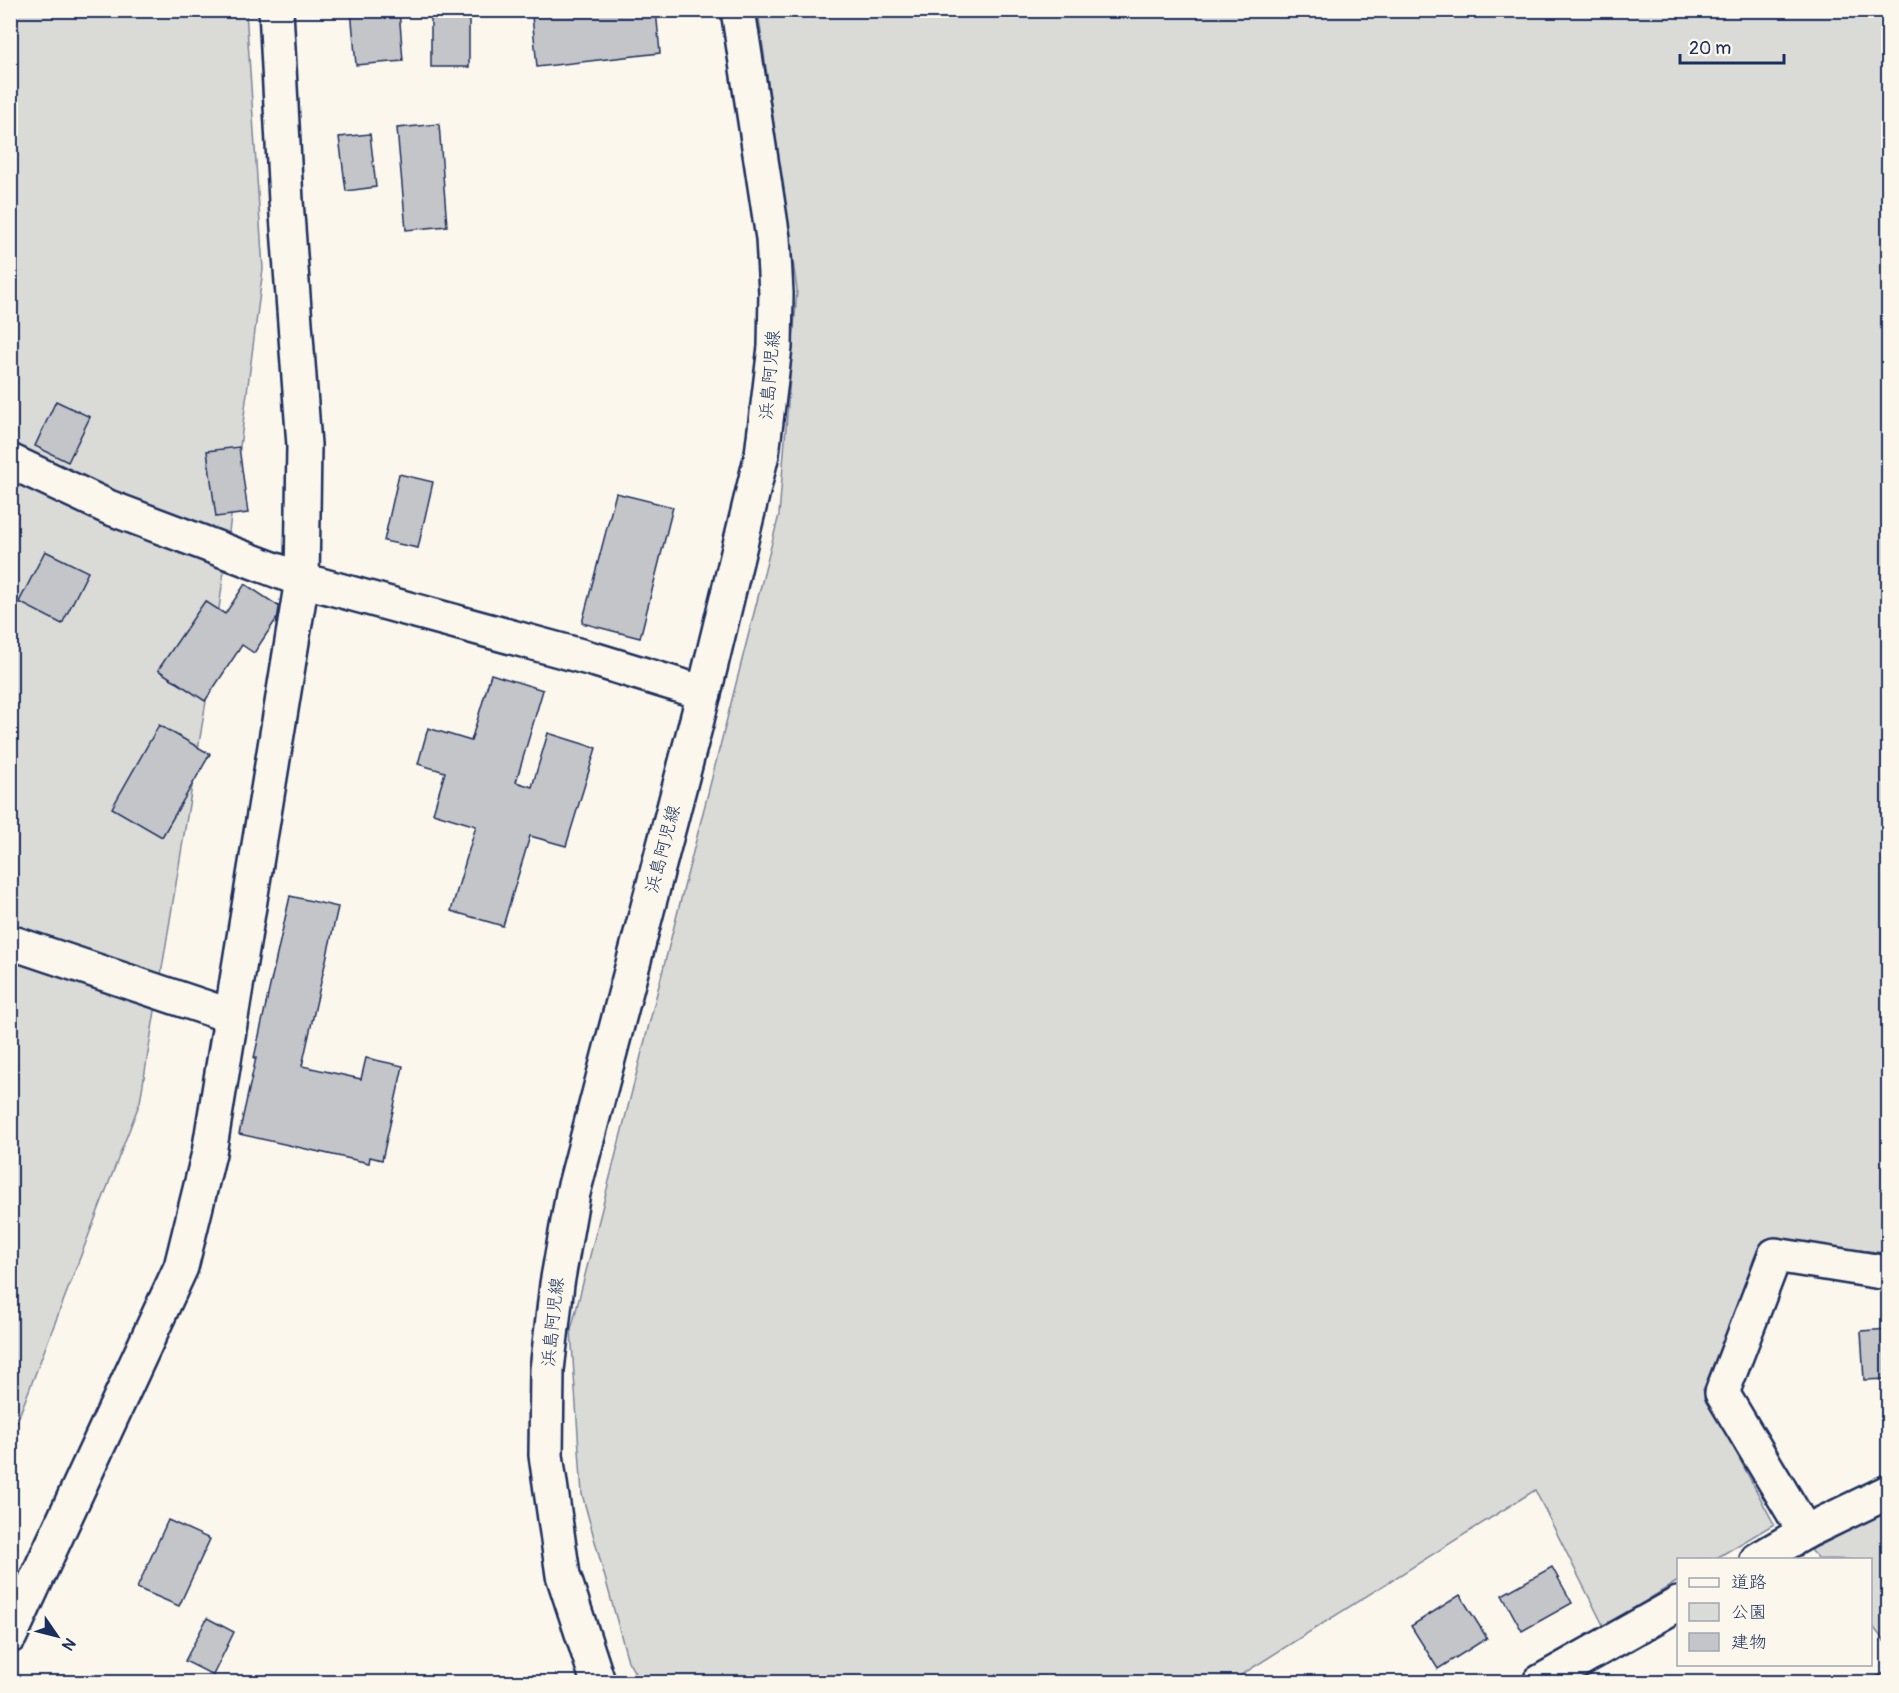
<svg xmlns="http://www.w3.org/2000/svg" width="1899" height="1693" font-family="Pangolin,'Klee One',sans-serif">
  <rect width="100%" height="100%" fill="#fbf7ec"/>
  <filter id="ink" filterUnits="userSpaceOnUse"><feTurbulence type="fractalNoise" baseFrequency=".0167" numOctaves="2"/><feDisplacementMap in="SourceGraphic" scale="12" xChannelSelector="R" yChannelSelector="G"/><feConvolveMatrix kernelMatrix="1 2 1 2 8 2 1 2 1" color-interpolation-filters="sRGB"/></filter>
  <g filter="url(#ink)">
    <g fill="#dadad7" stroke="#7a849a" stroke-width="1.5">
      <path d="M 11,11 L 246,11 L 263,269 L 211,671 L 140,1102 L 11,1437 Z"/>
      <path d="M 758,11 L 1888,11 L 1888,1253 L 1763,1241 L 1703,1390 L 1774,1524 L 1715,1559 L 1678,1560 L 1678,1581 L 1604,1627 L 1535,1490 L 1230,1682 L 640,1682 L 628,1661 L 582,1494 L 571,1330 L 779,515 L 797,290 Z"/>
      <path d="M 1884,1513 L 1888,1513 L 1888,1646 L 1871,1624 L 1870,1560 L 1819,1559 L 1811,1550 Z"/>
    </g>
    <g fill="#c3c5c9" stroke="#1b2f5e" stroke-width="1.5">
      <path d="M 351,10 L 399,10 L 403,61 L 356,65 Z"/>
      <rect x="431" y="10" width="38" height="57"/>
      <path d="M 583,10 L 656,10 L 660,53 L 537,67 L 532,16 Z"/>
      <path d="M 439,124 L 447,226 L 406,230 L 397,128 Z"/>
      <path d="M 370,134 L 376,187 L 346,191 L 339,137 Z"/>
      <path d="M 56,401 L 90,417 L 68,462 L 35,446 Z"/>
      <path d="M 239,447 L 248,513 L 216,517 L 207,451 Z"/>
      <path d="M 399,474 L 433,482 L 418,548 L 384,541 Z"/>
      <path d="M 616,493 L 673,507 L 640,638 L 582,623 Z"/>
      <path d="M 45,551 L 88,572 L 62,624 L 19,602 Z"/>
      <path d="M 245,584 L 283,609 L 254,653 L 242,645 L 205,701 L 158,670 L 205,601 L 225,614 Z"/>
      <path d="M 491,674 L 543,690 L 516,782 L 532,787 L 548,733 L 596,748 L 566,846 L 530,836 L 503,926 L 451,911 L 476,826 L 433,813 L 445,772 L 418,764 L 428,728 L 471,741 Z"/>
      <path d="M 159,725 L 210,754 L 162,837 L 112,808 Z"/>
      <path d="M 290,896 L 338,907 L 302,1066 L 361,1079 L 366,1058 L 403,1066 L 382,1160 L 370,1157 L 369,1163 L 239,1134 L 256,1058 L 254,1058 Z"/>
      <path d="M 1888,1329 L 1888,1379 L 1864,1380 L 1861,1331 Z"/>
      <path d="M 168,1520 L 210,1539 L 179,1606 L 137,1588 Z"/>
      <path d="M 1552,1567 L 1572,1603 L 1522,1631 L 1502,1595 Z"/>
      <path d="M 1460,1595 L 1487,1638 L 1438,1669 L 1411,1626 Z"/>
      <path d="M 207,1618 L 234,1632 L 213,1675 L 185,1661 Z"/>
      <path d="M 1887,1672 L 1888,1682 L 1866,1682 Z"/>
    </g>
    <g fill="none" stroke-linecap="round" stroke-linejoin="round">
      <g stroke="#1b2f5e" stroke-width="38">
        <g id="minor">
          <path d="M 10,461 L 108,507 L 302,580 L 596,660 L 704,693"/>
          <path d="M 10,942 L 231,1016"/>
          <path d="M 1805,1532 L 1722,1393 L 1775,1255 L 1888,1273"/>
          <path d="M 1757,1560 L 1805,1532 L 1888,1492"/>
          <path d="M 10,1636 L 181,1267 L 209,1153 L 302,580 L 304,445 L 286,201 L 276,10"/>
          <path d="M 1540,1682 L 1678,1604"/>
        </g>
      </g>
      <g stroke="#1b2f5e" stroke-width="38">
        <path id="major" d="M 598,1682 L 563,1575 L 546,1455 L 547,1370 L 557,1284 L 573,1193 L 704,693 L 762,454 L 775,347 L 776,293 L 773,238 L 738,10"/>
      </g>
      <use href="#minor" stroke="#fbf7ec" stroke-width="33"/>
      <use href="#major" stroke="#fbf7ec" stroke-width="33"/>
    </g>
  </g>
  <g text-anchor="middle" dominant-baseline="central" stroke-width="4.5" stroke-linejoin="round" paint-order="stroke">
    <g font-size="18" fill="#1b2f5e" stroke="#fbf7ec">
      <text transform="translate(770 375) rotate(-85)">浜島阿児線</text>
      <text transform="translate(663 849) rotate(-75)">浜島阿児線</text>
      <text transform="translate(553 1322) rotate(-84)">浜島阿児線</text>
    </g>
  </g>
  <rect width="1899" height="1693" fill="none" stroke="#fbf7ec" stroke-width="36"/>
  <rect x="18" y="18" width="1863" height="1657" fill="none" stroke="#1b2f5e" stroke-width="2" filter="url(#ink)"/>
  <rect x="1677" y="1558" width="195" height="108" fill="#fbf7ec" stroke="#a1a7b3" stroke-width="1.5"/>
  <rect x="1689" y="1578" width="30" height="9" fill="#fbf7ec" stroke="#a1a7b3" stroke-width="1.5"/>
  <text x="1731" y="1588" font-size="18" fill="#1b2f5e">道路</text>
  <rect x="1689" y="1603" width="30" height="18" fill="#dadad7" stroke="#a1a7b3" stroke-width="1.5"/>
  <text x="1731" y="1618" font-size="18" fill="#1b2f5e">公園</text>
  <rect x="1689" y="1633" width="30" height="18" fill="#c3c5c9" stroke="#a1a7b3" stroke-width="1.5"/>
  <text x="1731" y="1648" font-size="18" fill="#1b2f5e">建物</text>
  <g transform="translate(57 1636) rotate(125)" stroke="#fbf7ec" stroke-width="4.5" paint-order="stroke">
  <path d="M0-4.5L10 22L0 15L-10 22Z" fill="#1b2f5e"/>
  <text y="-9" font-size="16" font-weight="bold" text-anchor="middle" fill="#1b2f5e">N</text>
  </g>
  <path d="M1680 54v9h104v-9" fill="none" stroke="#1b2f5e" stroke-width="3"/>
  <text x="1689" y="54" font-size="18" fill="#1b2f5e" stroke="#fbf7ec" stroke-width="4.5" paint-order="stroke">20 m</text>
</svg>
